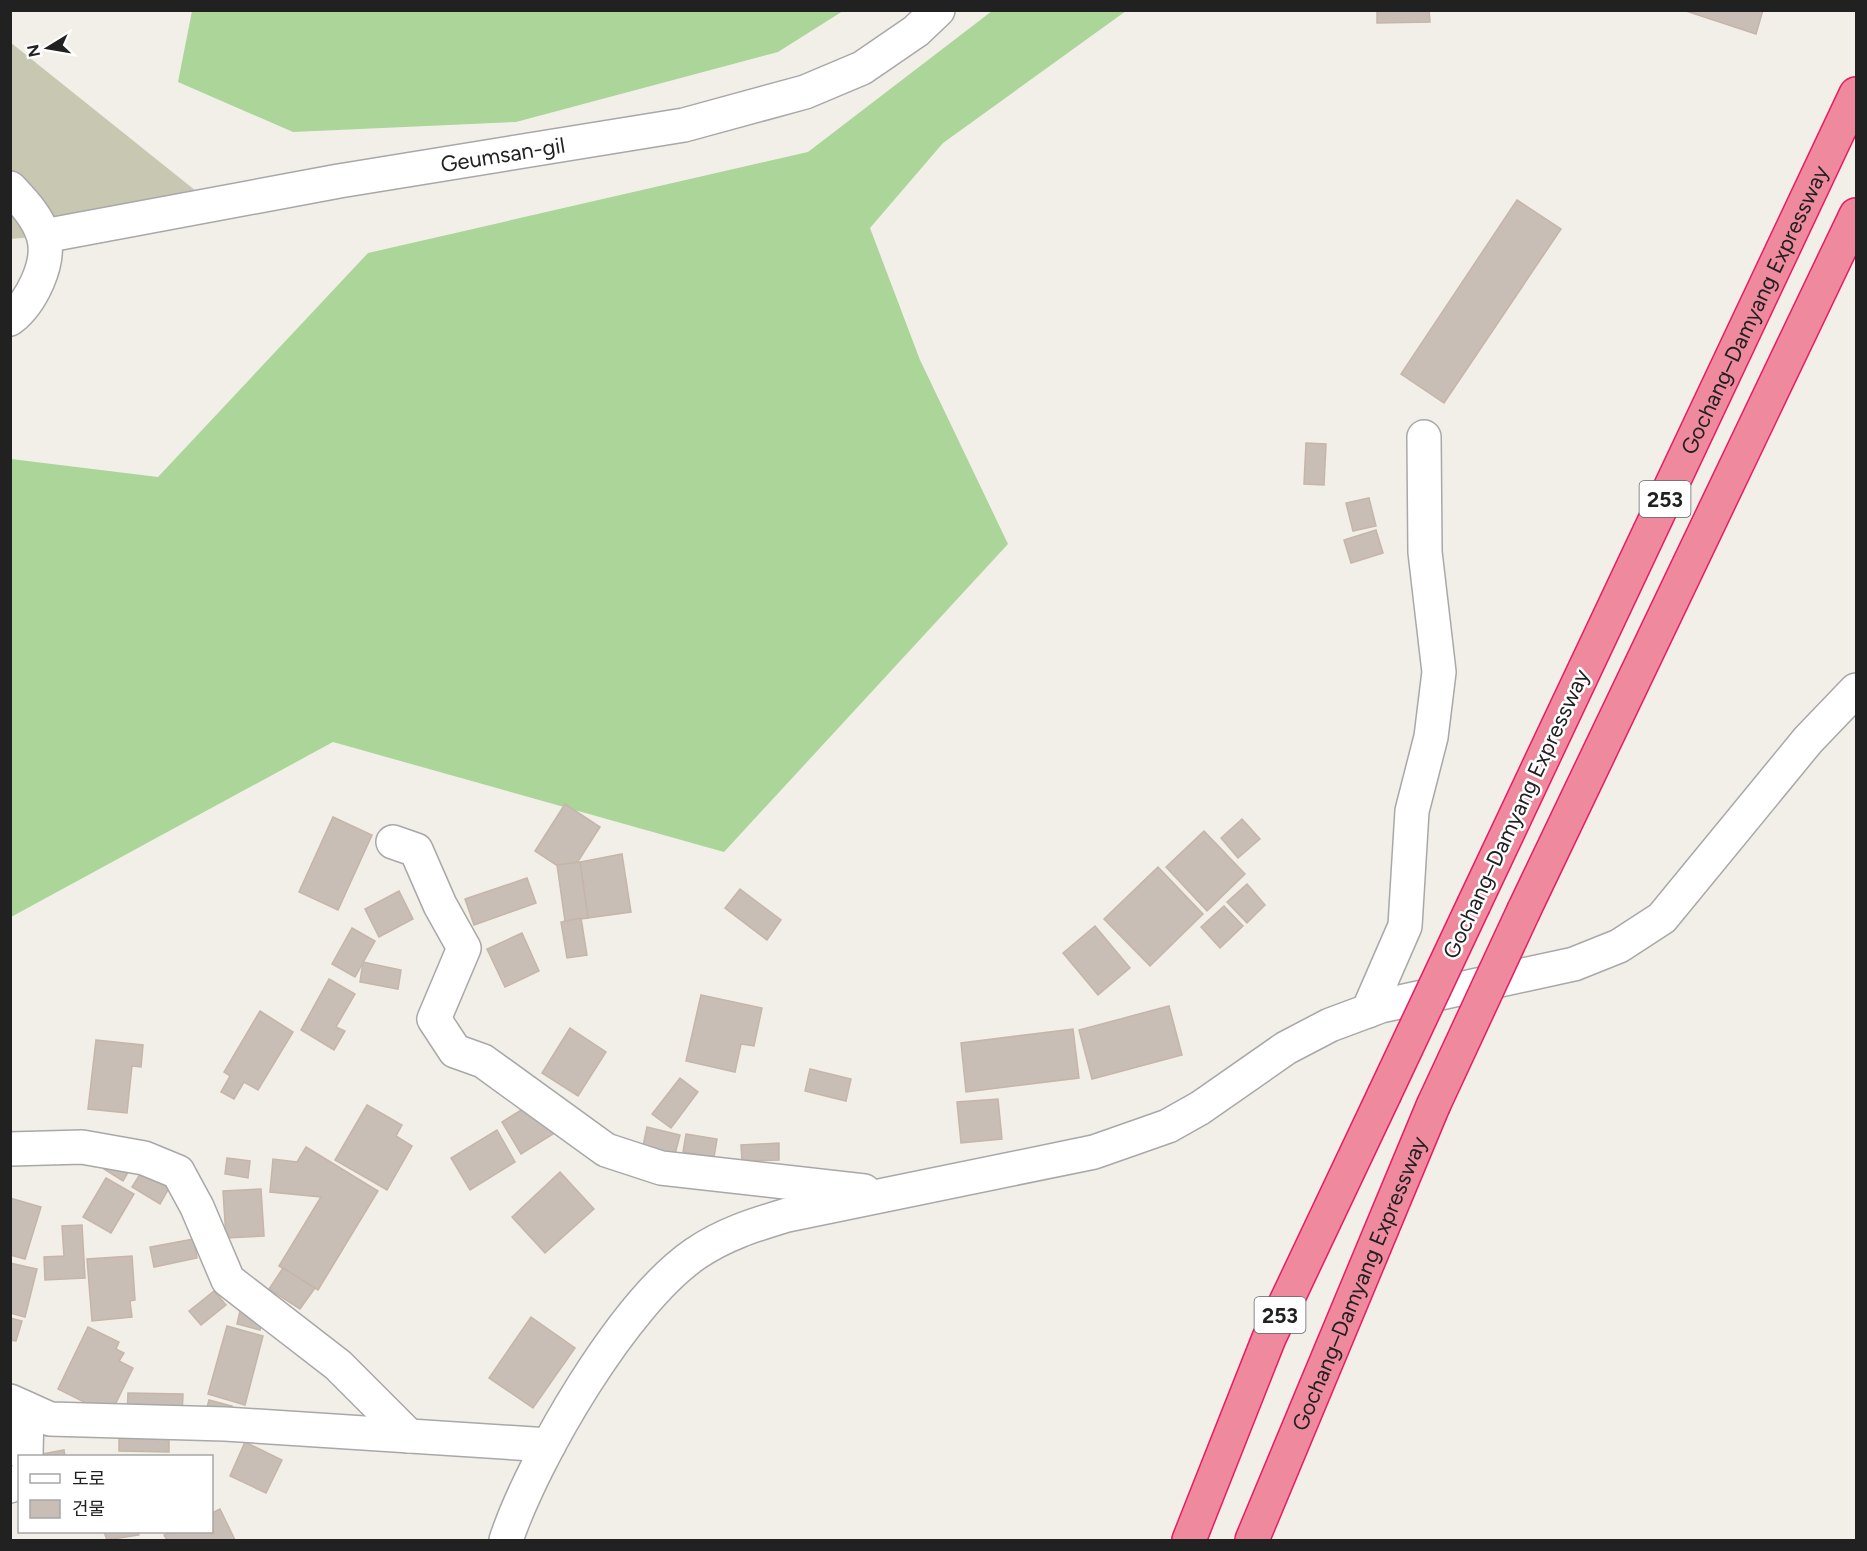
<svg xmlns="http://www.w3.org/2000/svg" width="1867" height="1551" font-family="Figtree,'Noto Sans KR',sans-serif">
  <rect width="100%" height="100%" fill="#f2efe8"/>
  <path fill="#c8c8b2" d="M 10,42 L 211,203 L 44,236 L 11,239 Z"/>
  <g fill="#abd599">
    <path d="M 192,11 L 192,10 L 843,11 L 778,52 L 516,122 L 293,132 L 178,82 Z"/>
    <path d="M 992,11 L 1126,11 L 943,143 L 870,228 L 920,360 L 1008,544 L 724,852 L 333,742 L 11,917 L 11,459 L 158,477 L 368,253 L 808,152 Z"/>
  </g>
  <g fill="#c8beb6" stroke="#c6b5a8" stroke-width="1.5">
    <path d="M 1377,10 L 1429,10 L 1430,22 L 1377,23 Z"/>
    <path d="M 1683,10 L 1763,10 L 1756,34 Z"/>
    <path d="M 1517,200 L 1561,229 L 1444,403 L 1401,374 Z"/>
    <path d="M 1306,443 L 1326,444 L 1324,485 L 1304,484 Z"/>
    <path d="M 1369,498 L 1376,526 L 1353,531 L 1346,503 Z"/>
    <path d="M 1376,530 L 1383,553 L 1351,563 L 1344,540 Z"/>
    <path d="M 565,804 L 600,827 L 570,874 L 535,851 Z"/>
    <path d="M 333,817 L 372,835 L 338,910 L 299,892 Z"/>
    <path d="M 1242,819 L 1260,839 L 1238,858 L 1221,838 Z"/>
    <path d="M 1204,831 L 1245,874 L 1207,911 L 1166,867 Z"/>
    <path d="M 622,854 L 631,912 L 588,918 L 580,862 Z"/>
    <path d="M 580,862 L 588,918 L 565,921 L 557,865 Z"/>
    <path d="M 1158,867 L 1203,914 L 1150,966 L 1104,919 Z"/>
    <path d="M 527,878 L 536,903 L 474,925 L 465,899 Z"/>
    <path d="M 1247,884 L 1265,905 L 1247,923 L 1227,902 Z"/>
    <path d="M 740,889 L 781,920 L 767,940 L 725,908 Z"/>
    <path d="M 399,891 L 413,919 L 379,937 L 365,909 Z"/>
    <path d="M 1224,906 L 1243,926 L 1220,948 L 1201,927 Z"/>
    <path d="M 581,918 L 587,955 L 567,958 L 561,922 Z"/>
    <path d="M 1095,926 L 1130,968 L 1098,995 L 1063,953 Z"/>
    <path d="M 352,928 L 375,941 L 355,977 L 332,964 Z"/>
    <path d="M 522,933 L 539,971 L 505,987 L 487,949 Z"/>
    <path d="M 363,962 L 401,970 L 398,989 L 360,982 Z"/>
    <path d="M 329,979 L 355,994 L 336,1027 L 345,1031 L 334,1050 L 301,1030 Z"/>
    <path d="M 701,995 L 762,1008 L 754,1046 L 741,1044 L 735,1072 L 686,1061 Z"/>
    <path d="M 1169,1006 L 1182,1055 L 1092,1079 L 1079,1030 Z"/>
    <path d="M 260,1011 L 293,1032 L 258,1090 L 244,1082 L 234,1099 L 221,1092 L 230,1076 L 224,1072 Z"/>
    <path d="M 570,1028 L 606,1052 L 578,1096 L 542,1073 Z"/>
    <path d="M 1073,1029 L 1079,1078 L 966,1092 L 961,1043 Z"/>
    <path d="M 96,1040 L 143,1045 L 141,1067 L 132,1066 L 127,1113 L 88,1109 Z"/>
    <path d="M 810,1069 L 851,1079 L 846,1101 L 805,1091 Z"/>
    <path d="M 680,1078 L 698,1092 L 671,1128 L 652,1114 Z"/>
    <path d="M 998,1099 L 1002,1139 L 961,1143 L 957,1102 Z"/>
    <path d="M 534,1102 L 553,1134 L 521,1154 L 502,1122 Z"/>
    <path d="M 367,1105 L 402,1125 L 396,1136 L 412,1146 L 387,1190 L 335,1160 Z"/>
    <path d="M 647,1127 L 680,1135 L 675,1154 L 643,1146 Z"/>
    <path d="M 497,1130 L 515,1162 L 470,1190 L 451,1158 Z"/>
    <path d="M 686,1134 L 717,1139 L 714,1157 L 683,1152 Z"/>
    <path d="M 779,1143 L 779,1160 L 742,1161 L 741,1145 Z"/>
    <path d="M 306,1147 L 378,1191 L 318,1290 L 279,1266 L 321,1197 L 270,1192 L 273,1159 L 297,1162 Z"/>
    <path d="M 111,1158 L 130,1169 L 123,1181 L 104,1169 Z"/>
    <path d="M 227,1158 L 250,1161 L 248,1178 L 225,1174 Z"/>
    <path d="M 142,1171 L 169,1188 L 160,1204 L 132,1187 Z"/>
    <path d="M 560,1172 L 594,1209 L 545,1253 L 512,1217 Z"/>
    <path d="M 106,1178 L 134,1194 L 111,1233 L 83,1217 Z"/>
    <path d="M 261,1189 L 264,1236 L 226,1238 L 223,1191 Z"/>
    <path d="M 10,1198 L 41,1207 L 25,1259 L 10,1255 Z"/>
    <path d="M 82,1225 L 85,1278 L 45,1280 L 44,1257 L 64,1256 L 62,1226 Z"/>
    <path d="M 194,1239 L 197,1258 L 154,1267 L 150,1247 Z"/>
    <path d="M 132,1256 L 135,1300 L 130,1301 L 132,1317 L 92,1321 L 87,1259 Z"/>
    <path d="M 10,1263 L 37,1269 L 25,1317 L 10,1313 Z"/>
    <path d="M 283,1268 L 315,1288 L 300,1309 L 269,1289 Z"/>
    <path d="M 214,1291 L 226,1305 L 201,1325 L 189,1311 Z"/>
    <path d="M 241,1307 L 265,1314 L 260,1330 L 237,1324 Z"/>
    <path d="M 531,1317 L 575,1348 L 533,1408 L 489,1378 Z"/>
    <path d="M 10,1318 L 22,1321 L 16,1341 L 10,1340 Z"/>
    <path d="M 227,1326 L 263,1336 L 245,1405 L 208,1394 Z"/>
    <path d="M 88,1327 L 119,1342 L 116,1349 L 124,1353 L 119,1361 L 133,1368 L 110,1415 L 58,1389 Z"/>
    <path d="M 128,1393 L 183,1394 L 182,1417 L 127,1415 Z"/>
    <path d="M 209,1400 L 232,1406 L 229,1421 L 205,1415 Z"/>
    <path d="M 119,1431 L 169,1432 L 169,1452 L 119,1451 Z"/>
    <path d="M 245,1442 L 282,1460 L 266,1493 L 230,1476 Z"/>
    <path d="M 64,1450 L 65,1456 L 38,1456 L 37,1455 Z"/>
    <path d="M 220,1509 L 235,1540 L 167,1540 L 164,1535 L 171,1532 L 212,1532 L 212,1513 Z"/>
    <path d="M 104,1532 L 138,1532 L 139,1535 L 107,1540 Z"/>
  </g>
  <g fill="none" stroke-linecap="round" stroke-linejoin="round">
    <g stroke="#a8a8a8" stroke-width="36">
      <g id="minor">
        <path d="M 10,188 C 23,202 37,216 43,235 C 52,262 31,303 10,319"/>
        <path id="s1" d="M 44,236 L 339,181 L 684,125 L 805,92 L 862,68 L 916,31 L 938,10"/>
        <path d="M 393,842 L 416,850 L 440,905 L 464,948 L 434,1019 L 455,1051 L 483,1061 L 606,1150 L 661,1168 L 864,1191"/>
        <path d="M 1368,1011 L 1405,926 L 1412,811 L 1431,737 L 1439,672 L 1425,552 L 1424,437"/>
        <path d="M 10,1149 L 82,1147 L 144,1158 L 178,1172 L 197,1207 L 228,1280 L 338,1365 L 409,1436"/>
        <path d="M 10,1401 L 50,1419 L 225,1424 L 549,1445"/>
        <path d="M 26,1456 L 27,1409"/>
        <path d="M 10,1486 L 20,1481"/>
        <path d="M 506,1540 C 534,1457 623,1304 695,1254 C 724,1234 754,1225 787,1215 L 1094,1152 L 1168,1126 L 1200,1108 L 1286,1048 L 1330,1025 L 1381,1006 L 1574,964 L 1619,946 L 1662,918 L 1808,740 L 1856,690"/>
      </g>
    </g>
    <g stroke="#eb1a65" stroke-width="36">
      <g id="highway">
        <path id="s2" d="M 1474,904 L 1856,94"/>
        <path d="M 1524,910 L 1856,215"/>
        <path d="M 1189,1540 L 1269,1338 L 1384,1095"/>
        <path id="s3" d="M 1252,1540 L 1433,1106"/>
      </g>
    </g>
    <use href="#minor" stroke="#fff" stroke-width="33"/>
    <use href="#highway" stroke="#ef8a9e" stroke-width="33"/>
    <g stroke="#eb1a65" stroke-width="36" stroke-linecap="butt">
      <g id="highway-bridge">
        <path d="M 1384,1095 L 1474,904"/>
        <path d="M 1433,1106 L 1524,910"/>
      </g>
    </g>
    <use href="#highway-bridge" stroke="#ef8a9e" stroke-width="33"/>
  </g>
  <g text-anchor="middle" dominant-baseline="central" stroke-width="5" stroke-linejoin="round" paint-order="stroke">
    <g fill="#fff" stroke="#646464" stroke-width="1.5">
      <rect x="1639.5" y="481" width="51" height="36" rx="4.5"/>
      <rect x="1254.5" y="1297" width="51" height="36" rx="4.5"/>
    </g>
    <g font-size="21" font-weight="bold" fill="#212121">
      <text x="1665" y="499">253</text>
      <text x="1280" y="1315">253</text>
    </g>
    <g font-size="22" fill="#212121" stroke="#fff">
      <text stroke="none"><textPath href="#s1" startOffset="466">Geumsan-gil</textPath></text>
      <text stroke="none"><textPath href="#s2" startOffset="657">Gochang–Damyang Expressway</textPath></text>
      <text transform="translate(1516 814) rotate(-65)">Gochang–Damyang Expressway</text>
      <text stroke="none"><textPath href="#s3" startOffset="278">Gochang–Damyang Expressway</textPath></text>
    </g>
  </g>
  <rect width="1867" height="1551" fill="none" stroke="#212121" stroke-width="24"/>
  <rect x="18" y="1455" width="195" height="78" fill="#ffffff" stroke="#a6a6a6" stroke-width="1.5"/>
  <rect x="30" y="1474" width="30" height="9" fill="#ffffff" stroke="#a6a6a6" stroke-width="1.5"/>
  <text x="72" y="1485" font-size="18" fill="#212121">도로</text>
  <rect x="30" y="1500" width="30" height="18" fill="#c8beb6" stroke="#a6a6a6" stroke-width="1.5"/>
  <text x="72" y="1515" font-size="18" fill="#212121">건물</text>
  <g transform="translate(48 48) rotate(259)" stroke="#ffffff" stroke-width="4.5" paint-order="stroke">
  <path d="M0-4.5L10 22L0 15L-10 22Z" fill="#212121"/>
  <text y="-9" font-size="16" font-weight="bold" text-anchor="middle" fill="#212121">N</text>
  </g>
</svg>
